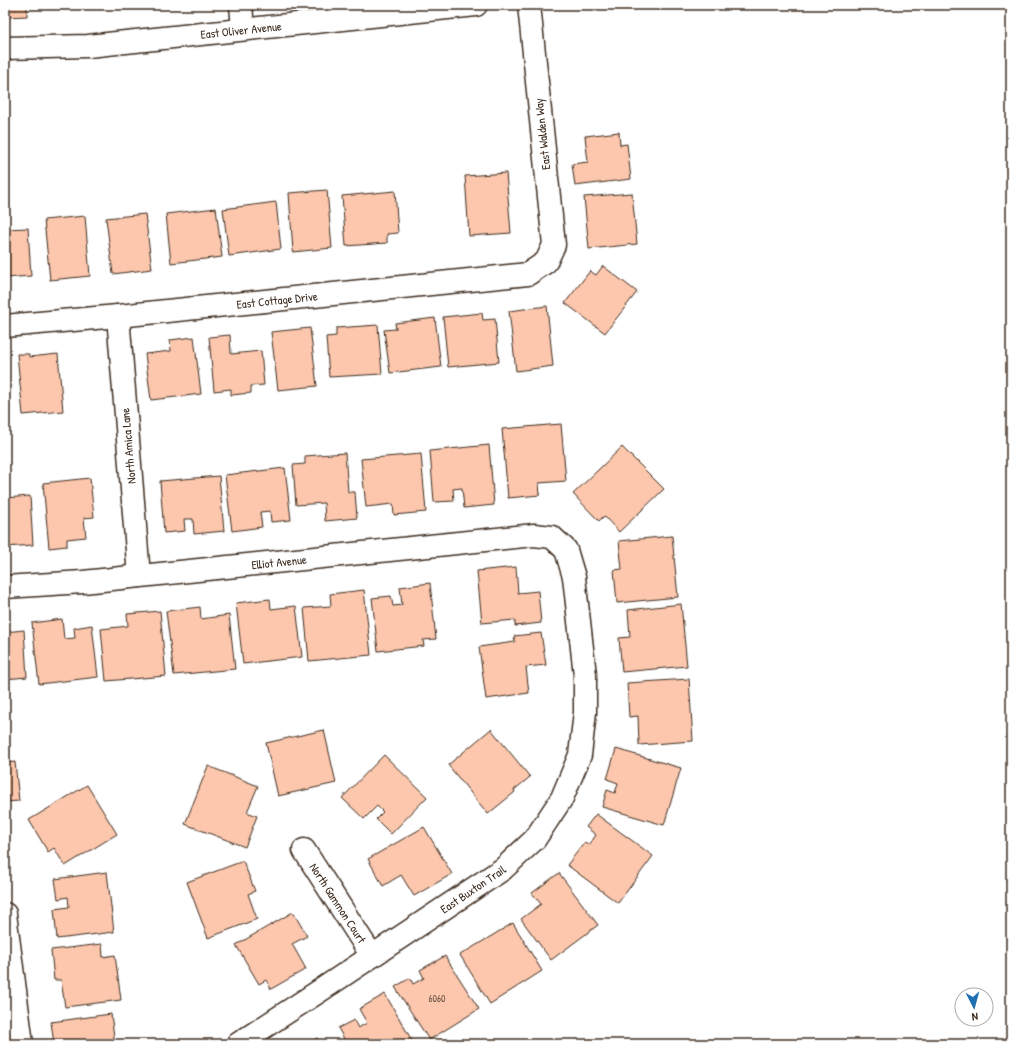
<svg xmlns="http://www.w3.org/2000/svg" width="1016" height="1049" font-family="'Patrick Hand',sans-serif">
  <rect width="100%" height="100%" fill="#fff"/>
  <filter id="ink" filterUnits="userSpaceOnUse"><feTurbulence type="fractalNoise" baseFrequency=".025" numOctaves="2"/><feDisplacementMap in="SourceGraphic" scale="8" xChannelSelector="R" yChannelSelector="G"/><feConvolveMatrix kernelMatrix="1 2 1 2 8 2 1 2 1" color-interpolation-filters="sRGB"/></filter>
  <g filter="url(#ink)">
    <g fill="#fcc7ad" stroke="#3b2a1e">
      <path d="M 5,5 L 27,5 L 27,16 L 6,17 Z"/>
      <path d="M 619,132 L 620,145 L 627,144 L 631,179 L 575,186 L 572,164 L 588,162 L 585,136 Z"/>
      <path d="M 506,173 L 511,233 L 469,236 L 465,176 Z"/>
      <path d="M 327,190 L 332,248 L 293,252 L 289,193 Z"/>
      <path d="M 395,191 L 398,233 L 387,234 L 387,243 L 346,246 L 342,196 Z"/>
      <path d="M 632,193 L 637,244 L 589,249 L 584,197 Z"/>
      <path d="M 276,202 L 281,249 L 229,256 L 223,209 Z"/>
      <path d="M 216,208 L 222,257 L 171,263 L 166,214 Z"/>
      <path d="M 145,214 L 152,269 L 113,274 L 106,218 Z"/>
      <path d="M 85,216 L 90,276 L 50,280 L 44,220 Z"/>
      <path d="M 28,228 L 31,276 L 5,278 L 5,229 Z"/>
      <path d="M 603,266 L 637,292 L 605,333 L 565,303 L 590,271 L 596,275 Z"/>
      <path d="M 547,306 L 553,366 L 516,371 L 509,311 Z"/>
      <path d="M 482,313 L 483,320 L 495,319 L 499,362 L 448,367 L 443,317 Z"/>
      <path d="M 435,318 L 441,367 L 390,373 L 384,330 L 396,329 L 395,323 Z"/>
      <path d="M 378,325 L 382,374 L 329,377 L 326,337 L 336,336 L 336,328 Z"/>
      <path d="M 310,328 L 317,386 L 278,390 L 271,332 Z"/>
      <path d="M 230,335 L 231,354 L 261,351 L 264,385 L 251,386 L 251,393 L 231,395 L 231,389 L 214,391 L 209,337 Z"/>
      <path d="M 194,337 L 201,394 L 151,400 L 145,354 L 171,351 L 170,340 Z"/>
      <path d="M 17,354 L 29,354 L 29,357 L 58,354 L 63,411 L 23,415 Z"/>
      <path d="M 561,424 L 566,481 L 539,483 L 540,495 L 508,498 L 502,429 Z"/>
      <path d="M 489,445 L 494,505 L 464,508 L 462,488 L 453,489 L 454,501 L 434,502 L 430,451 Z"/>
      <path d="M 622,447 L 664,489 L 619,532 L 604,516 L 599,521 L 573,494 Z"/>
      <path d="M 345,453 L 348,492 L 355,492 L 357,518 L 325,521 L 324,503 L 296,505 L 293,465 L 305,464 L 305,456 Z"/>
      <path d="M 421,454 L 426,512 L 394,515 L 393,504 L 366,507 L 361,459 Z"/>
      <path d="M 285,468 L 291,520 L 271,522 L 270,511 L 260,512 L 262,527 L 232,531 L 225,475 Z"/>
      <path d="M 219,476 L 224,531 L 194,534 L 193,519 L 184,519 L 185,531 L 164,533 L 160,481 Z"/>
      <path d="M 90,478 L 94,517 L 84,518 L 86,537 L 67,539 L 67,546 L 49,548 L 43,483 Z"/>
      <path d="M 30,496 L 33,545 L 5,547 L 5,498 Z"/>
      <path d="M 672,536 L 678,597 L 617,603 L 614,570 L 622,569 L 619,541 Z"/>
      <path d="M 516,567 L 518,593 L 538,591 L 541,623 L 515,626 L 515,620 L 482,623 L 477,571 Z"/>
      <path d="M 430,583 L 436,639 L 423,640 L 424,646 L 378,651 L 372,598 L 391,596 L 393,606 L 402,605 L 400,587 Z"/>
      <path d="M 364,590 L 371,655 L 309,661 L 304,608 L 331,606 L 330,594 Z"/>
      <path d="M 270,599 L 271,609 L 296,606 L 302,657 L 243,664 L 236,603 Z"/>
      <path d="M 681,604 L 687,666 L 622,672 L 619,638 L 630,637 L 628,610 Z"/>
      <path d="M 200,607 L 201,619 L 229,615 L 235,669 L 174,675 L 166,611 Z"/>
      <path d="M 160,611 L 166,676 L 106,681 L 101,629 L 128,626 L 127,614 Z"/>
      <path d="M 62,619 L 64,639 L 75,638 L 74,628 L 92,625 L 98,677 L 39,684 L 32,623 Z"/>
      <path d="M 24,630 L 27,677 L 5,679 L 5,632 Z"/>
      <path d="M 541,633 L 546,665 L 526,667 L 529,693 L 486,699 L 479,647 L 515,642 L 514,636 Z"/>
      <path d="M 689,679 L 693,741 L 639,745 L 638,716 L 629,717 L 627,683 Z"/>
      <path d="M 491,729 L 530,777 L 514,790 L 515,792 L 488,814 L 448,765 Z"/>
      <path d="M 324,730 L 336,783 L 278,796 L 266,743 Z"/>
      <path d="M 616,749 L 681,768 L 664,825 L 602,807 L 607,790 L 615,793 L 618,783 L 607,779 Z"/>
      <path d="M 384,755 L 427,797 L 391,834 L 376,819 L 383,812 L 377,806 L 364,819 L 342,798 Z"/>
      <path d="M 15,762 L 19,801 L 5,802 L 5,763 Z"/>
      <path d="M 208,766 L 258,786 L 247,812 L 257,816 L 245,847 L 185,824 Z"/>
      <path d="M 87,785 L 117,834 L 65,866 L 54,848 L 48,852 L 29,820 Z"/>
      <path d="M 596,814 L 653,856 L 618,903 L 567,865 L 585,842 L 589,845 L 596,835 L 586,827 Z"/>
      <path d="M 424,827 L 452,874 L 414,896 L 401,875 L 383,886 L 368,859 Z"/>
      <path d="M 243,861 L 255,891 L 248,894 L 257,919 L 208,938 L 187,882 Z"/>
      <path d="M 107,872 L 114,932 L 57,939 L 54,909 L 69,907 L 68,897 L 58,899 L 55,879 Z"/>
      <path d="M 559,873 L 598,925 L 551,960 L 521,919 L 541,904 L 532,893 Z"/>
      <path d="M 293,912 L 307,936 L 292,944 L 306,969 L 271,989 L 266,980 L 259,984 L 236,945 Z"/>
      <path d="M 513,923 L 542,971 L 490,1004 L 460,955 Z"/>
      <path d="M 102,944 L 103,957 L 115,955 L 121,1000 L 65,1007 L 61,980 L 54,980 L 51,950 Z"/>
      <path d="M 445,956 L 479,1009 L 429,1040 L 395,987 L 410,978 L 413,984 L 424,978 L 420,970 Z"/>
      <path d="M 385,994 L 414,1044 L 347,1044 L 338,1028 L 354,1020 L 358,1028 L 367,1023 L 359,1009 Z"/>
      <path d="M 111,1014 L 115,1044 L 54,1044 L 51,1022 Z"/>
      <path d="M 317,1038 L 321,1044 L 307,1044 Z"/>
    </g>
    <g fill="none" stroke-linecap="round" stroke-linejoin="round">
      <g stroke="#3b2a1e" stroke-width="25">
        <g id="minor">
          <path d="M 241,5 L 243,29"/>
          <path d="M 5,48 L 88,46 L 476,5"/>
          <path d="M 118,316 L 139,576"/>
          <path d="M 5,326 L 118,316 L 528,274 L 546,262 L 554,245 L 529,5"/>
          <path d="M 5,587 L 83,582 L 534,535 L 552,537 L 566,550 L 574,577 L 585,675 L 585,712 L 580,755 L 562,798 L 535,839 L 503,869 L 321,990 L 238,1044"/>
          <path d="M 304,850 L 372,956"/>
          <path d="M 5,914 L 22,1044"/>
        </g>
      </g>
      <use href="#minor" stroke="#fff" stroke-width="22"/>
    </g>
  </g>
  <g text-anchor="middle" dominant-baseline="central" stroke-width="3" stroke-linejoin="round" paint-order="stroke">
    <g font-size="10" fill="#6b5142">
      <text x="437" y="998">6060</text>
    </g>
    <g font-size="12" fill="#3b2a1e" stroke="#fff">
      <text transform="translate(241 30) rotate(-6)">East Oliver Avenue</text>
      <text transform="translate(542 134) rotate(-96)">East Walden Way</text>
      <text transform="translate(277 300) rotate(-6)">East Cottage Drive</text>
      <text transform="translate(128 446) rotate(-95)">North Amica Lane</text>
      <text transform="translate(279 562) rotate(-6)">Elliot Avenue</text>
      <text transform="translate(473 889) rotate(-34)">East Buxton Trail</text>
      <text transform="translate(338 903) rotate(57)">North Gammon Court</text>
    </g>
  </g>
  <rect width="1016" height="1049" fill="none" stroke="#fff" stroke-width="20"/>
  <rect x="10" y="10" width="996" height="1029" fill="none" stroke="#3b2a1e" stroke-width="1.5" filter="url(#ink)"/>
  <g transform="translate(974 1007) rotate(174)"><circle r="19" fill="#ffffff" stroke="#b1aaa5"/>
  <path d="M0-3L7 15L0 10L-7 15Z" fill="#1f6fb2"/>
  <text y="-6" font-size="11" font-weight="bold" text-anchor="middle" fill="#3b2a1e">N</text>
  </g>
</svg>
